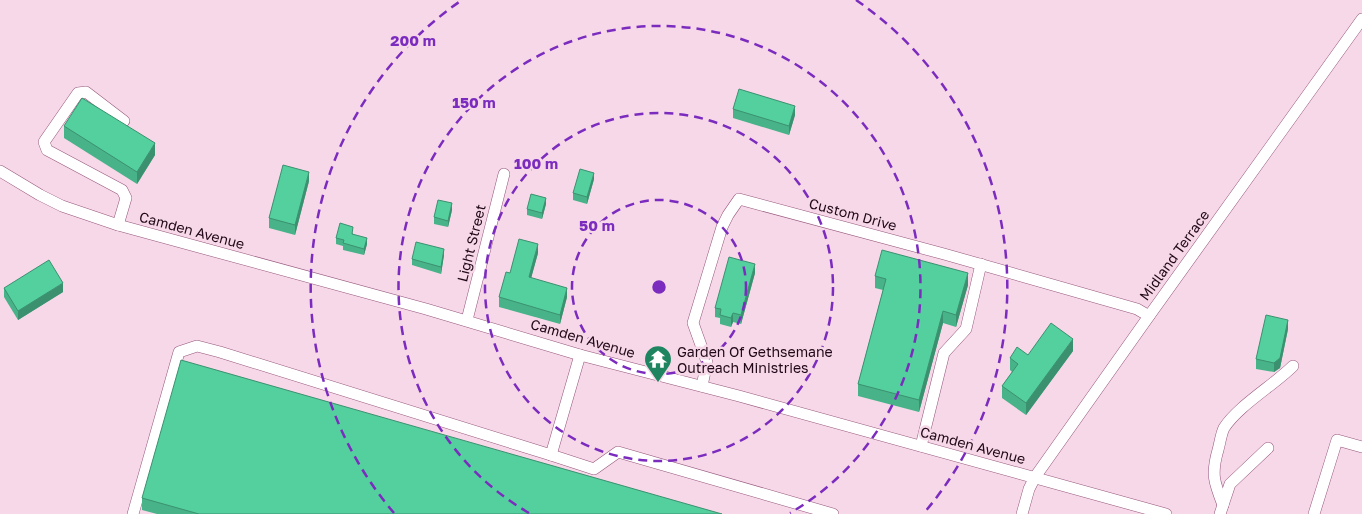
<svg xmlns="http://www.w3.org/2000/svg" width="1362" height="514" font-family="'Golos Text',sans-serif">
  <rect width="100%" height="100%" fill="#f6d8e8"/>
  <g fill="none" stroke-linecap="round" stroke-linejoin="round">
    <g stroke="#96567d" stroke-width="12">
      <g id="minor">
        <path d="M 0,171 L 40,195 L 62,206 L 118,225 L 426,309 L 580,355 L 739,396 L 1166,514"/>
        <path d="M 118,225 L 126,198 L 122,190 L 47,150 L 44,142 L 78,93 L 86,92 L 124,121"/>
        <path d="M 467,320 L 504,174"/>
        <path d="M 702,386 L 707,362 L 693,323 L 722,227 L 728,215 L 739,199 L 944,254 L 1137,309 L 1149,316"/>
        <path d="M 921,446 L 944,353 L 966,329 L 981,264"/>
        <path d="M 551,455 L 594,469 L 618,452 L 833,514"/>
        <path d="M 1223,505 C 1214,482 1211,474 1218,450 C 1220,443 1221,434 1224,428 C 1238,406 1274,385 1293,366"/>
        <path d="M 133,514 L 179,352 L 197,346 L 220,352 L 551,455 L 580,355"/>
        <path d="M 1022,514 L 1029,489 L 1035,477 L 1149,316 L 1362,19"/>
        <path d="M 1220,514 L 1230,484 L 1268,448"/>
        <path d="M 1314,514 L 1337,440 L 1362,447"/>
      </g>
    </g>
    <use href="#minor" stroke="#fff" stroke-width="11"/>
  </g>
  <g fill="#48b288">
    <path d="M 733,109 L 795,115 L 789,135 L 733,118 Z"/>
    <path d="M 64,126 L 155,155 L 137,184 L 64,138 Z"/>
    <path d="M 594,179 L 587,204 L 573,200 L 573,193 Z"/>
    <path d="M 309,181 L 295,235 L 269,228 L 269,218 Z"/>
    <path d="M 546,204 L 542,219 L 527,215 L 527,209 Z"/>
    <path d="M 452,210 L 448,227 L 434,224 L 434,217 Z"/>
    <path d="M 353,233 L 353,235 L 367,244 L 364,255 L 343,250 L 343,246 L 336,244 L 336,238 Z"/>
    <path d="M 538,253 L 531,278 L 567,297 L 560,324 L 499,307 L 499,297 L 510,273 Z"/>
    <path d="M 444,255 L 441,274 L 412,265 L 412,259 Z"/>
    <path d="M 755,273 L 741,324 L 733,322 L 731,327 L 720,324 L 720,318 L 715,317 L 715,308 Z"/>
    <path d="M 875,276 L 968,285 L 956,327 L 943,323 L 919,412 L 858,396 L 858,384 L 883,290 L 875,288 Z"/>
    <path d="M 4,288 L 63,292 L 18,320 L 4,297 Z"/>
    <path d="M 1288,329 L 1280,368 L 1274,372 L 1256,369 L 1256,359 Z"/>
    <path d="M 1073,351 L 1026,415 L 1002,398 L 1002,386 L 1012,372 L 1010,370 L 1010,358 L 1028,355 Z"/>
    <path d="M 142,498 L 722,514 L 157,514 L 142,510 Z"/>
  </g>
  <g fill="#3b916f">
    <path d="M 795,106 L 795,115 L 789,135 L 789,126 Z"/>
    <path d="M 155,143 L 155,155 L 137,184 L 137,172 Z"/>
    <path d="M 309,172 L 309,181 L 295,235 L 295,225 Z"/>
    <path d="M 594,173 L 594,179 L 587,204 L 587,197 Z"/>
    <path d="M 546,198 L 546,204 L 542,219 L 542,213 Z"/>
    <path d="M 452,203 L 452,210 L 448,227 L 448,221 Z"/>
    <path d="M 367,238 L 367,244 L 364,255 L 364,249 Z"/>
    <path d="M 538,244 L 538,253 L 529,286 L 529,277 Z"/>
    <path d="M 444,249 L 444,255 L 441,274 L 441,267 Z"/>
    <path d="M 755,264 L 755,273 L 741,324 L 741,315 Z"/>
    <path d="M 968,273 L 968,285 L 956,327 L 956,315 Z"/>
    <path d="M 63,283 L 63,292 L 18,320 L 18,311 Z"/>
    <path d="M 567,288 L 567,297 L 560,324 L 560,315 Z"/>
    <path d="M 943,311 L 943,323 L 919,412 L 919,400 Z"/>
    <path d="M 733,313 L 733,322 L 731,327 L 731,318 Z"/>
    <path d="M 1288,320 L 1288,329 L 1280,368 L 1274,372 L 1274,363 Z"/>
    <path d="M 1073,339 L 1073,351 L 1026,415 L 1026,403 Z"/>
  </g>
  <g fill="#54cf9e" stroke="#3b916f">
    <path d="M 739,89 L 795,106 L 789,126 L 733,109 Z"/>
    <path d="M 82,98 L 155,143 L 137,172 L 64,126 Z"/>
    <path d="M 283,165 L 309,172 L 295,225 L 269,218 Z"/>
    <path d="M 580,169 L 594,173 L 587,197 L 573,193 Z"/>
    <path d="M 531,194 L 546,198 L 542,213 L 527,209 Z"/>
    <path d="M 438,200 L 452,203 L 448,221 L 434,217 Z"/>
    <path d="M 340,223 L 353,227 L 352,234 L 367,238 L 364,249 L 343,243 L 344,240 L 336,238 Z"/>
    <path d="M 519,239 L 538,244 L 529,277 L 567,288 L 560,315 L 499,297 L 506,272 L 510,273 Z"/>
    <path d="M 416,242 L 444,249 L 441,267 L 412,259 Z"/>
    <path d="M 882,250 L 968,273 L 956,315 L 943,311 L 919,400 L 858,384 L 886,279 L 875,276 Z"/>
    <path d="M 729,257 L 755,264 L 741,315 L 733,313 L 731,318 L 720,315 L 721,309 L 715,308 Z"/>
    <path d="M 49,260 L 63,283 L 18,311 L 4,288 Z"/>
    <path d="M 1266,315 L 1288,320 L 1280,358 L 1274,363 L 1256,359 Z"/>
    <path d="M 1051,323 L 1073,339 L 1026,403 L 1002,386 L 1018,364 L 1010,358 L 1017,347 L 1028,355 Z"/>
    <path d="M 181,360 L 722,514 L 199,514 L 142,498 Z"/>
  </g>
  <g fill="none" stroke="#7b2cbf" stroke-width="2.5" stroke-dasharray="9 6">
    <circle cx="659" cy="287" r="87"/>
    <circle cx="659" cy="287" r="174"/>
    <path d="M529 513A261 261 0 1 1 790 513"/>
    <path d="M394 513A348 348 0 0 1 462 0M856 0A348 348 0 0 1 924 513"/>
  </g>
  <defs>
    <g id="temple-pin" transform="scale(1.4375)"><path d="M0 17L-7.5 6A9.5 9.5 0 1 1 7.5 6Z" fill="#1e8560" stroke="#f6d8e8"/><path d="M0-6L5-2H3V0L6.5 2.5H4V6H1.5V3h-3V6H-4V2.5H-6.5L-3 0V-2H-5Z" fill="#fff"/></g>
  </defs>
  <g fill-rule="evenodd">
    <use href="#temple-pin" x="658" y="359"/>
  </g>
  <g text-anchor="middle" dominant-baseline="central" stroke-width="5" stroke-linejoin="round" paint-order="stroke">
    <g font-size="14" fill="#210818" stroke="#f6d8e8">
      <text transform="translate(853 214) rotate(15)">Custom Drive</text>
      <text transform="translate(192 230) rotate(15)">Camden Avenue</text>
      <text transform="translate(471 243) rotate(-76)">Light Street</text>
      <text transform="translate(1174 255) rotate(-54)">Midland Terrace</text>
      <text transform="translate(583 338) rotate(16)">Camden Avenue</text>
      <text transform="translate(973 445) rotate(15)">Camden Avenue</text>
    </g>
    <g font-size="14" fill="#210818" stroke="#f6d8e8" text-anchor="start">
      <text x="677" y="351">Garden Of Gethsemane<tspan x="677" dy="16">Outreach Ministries</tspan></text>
    </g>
  </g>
  <circle cx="659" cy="287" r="8" fill="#7b2cbf" stroke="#f6d8e8" stroke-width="2.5"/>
  <g font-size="15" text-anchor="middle" font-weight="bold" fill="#7b2cbf" stroke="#f6d8e8" stroke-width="5" stroke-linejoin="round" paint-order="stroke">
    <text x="413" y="46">200 m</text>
    <text x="474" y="108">150 m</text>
    <text x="536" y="169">100 m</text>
    <text x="597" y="231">50 m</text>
  </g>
</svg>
